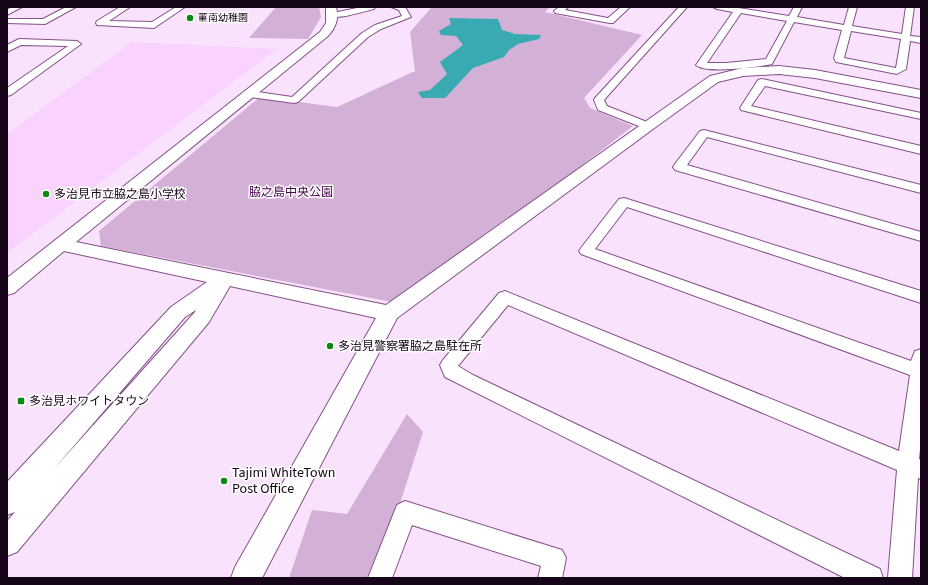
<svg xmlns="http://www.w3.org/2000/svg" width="928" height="585" font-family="'Source Sans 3','Noto Sans JP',sans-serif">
  <rect width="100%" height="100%" fill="#f9e2fb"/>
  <path fill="#f9d3fd" d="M 132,42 L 277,49 L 7,253 L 7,134 Z"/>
  <g fill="#d3b1d7">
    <path d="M 276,7 L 319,7 L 321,17 L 308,39 L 249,38 Z"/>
    <path d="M 432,7 L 550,7 L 545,12 L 642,35 L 584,98 L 590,108 L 633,126 L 409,298 L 392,302 L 101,246 L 99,231 L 260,97 L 337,107 L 415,71 L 410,32 Z"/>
    <path d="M 407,414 L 423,432 L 376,578 L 289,578 L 312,510 L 347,514 Z"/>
  </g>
  <path fill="#39a9b2" d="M 449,18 L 498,19 L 502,30 L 515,34 L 541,35 L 539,39 L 518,44 L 509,50 L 504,57 L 473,68 L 445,98 L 422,98 L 418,92 L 430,90 L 447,74 L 440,62 L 463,45 L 456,36 L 441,35 L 439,31 L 451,24 Z"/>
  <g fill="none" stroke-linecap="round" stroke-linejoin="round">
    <g stroke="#84518a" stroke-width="2">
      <g id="minor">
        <path d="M 12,7 L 22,7 L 7,15 L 7,10 Z"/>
        <path d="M 66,7 L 76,7 L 45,24 L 7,23 L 7,19 L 43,19 Z"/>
        <path d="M 120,7 L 130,7 L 109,21 L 152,22 L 176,7 L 185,7 L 154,28 L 97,25 L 96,23 L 97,21 Z"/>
        <path d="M 362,7 L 375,7 L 374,9 C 364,11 336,21 329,15 L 333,13 Z"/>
        <path d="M 391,7 L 405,7 L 411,17 L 381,29 L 368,37 L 298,102 L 294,103 L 250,97 L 245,94 L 250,91 L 292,97 L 362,33 L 375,25 L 402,16 L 399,10 Z"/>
        <path d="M 559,7 L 568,7 L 565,10 L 608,18 L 621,7 L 630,7 L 613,23 L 610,23 L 555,13 L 554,11 Z"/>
        <path d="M 679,7 L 687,7 L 604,100 L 607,106 L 652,124 L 654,126 L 652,128 L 644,128 L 598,110 L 594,100 L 595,98 Z"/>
        <path d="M 713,7 L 732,7 L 789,16 L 794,7 L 802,7 L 797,17 L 844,25 L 849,7 L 857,7 L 852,26 L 902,34 L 906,7 L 914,7 L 910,36 L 921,37 L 921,43 L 910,41 L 906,69 L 897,74 L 836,62 L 834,58 L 842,30 L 794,22 L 772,64 C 759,67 705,74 696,65 L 733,12 L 717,9 ZM 741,13 L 787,21 L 766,59 L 726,63 L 707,63 ZM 851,31 L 901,39 L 896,68 L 844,58 Z"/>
        <path d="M 19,39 L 77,41 L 81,44 L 11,95 L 7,96 L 7,88 L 68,46 L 21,45 L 7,52 L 7,45 Z"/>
        <path d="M 762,79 L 921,113 L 921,119 L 765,86 L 751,106 L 921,146 L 921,154 L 741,110 L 740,108 L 758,80 Z"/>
        <path d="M 704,130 L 921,185 L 921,193 L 707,137 L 687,165 L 921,232 L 921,241 L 675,170 L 673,167 L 675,164 L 700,131 Z"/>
        <path d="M 624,198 L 921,291 L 921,303 L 627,207 L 595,249 L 911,361 L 915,351 L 921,349 L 921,440 L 919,459 L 921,460 L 921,479 L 918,478 L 912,578 L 888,578 L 897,470 L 508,305 L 458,366 L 473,375 L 880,569 L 883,578 L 845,578 L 445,377 L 440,365 L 443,360 L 499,293 L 505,291 L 899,451 L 910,375 L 581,254 L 579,251 L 581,248 L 619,199 Z"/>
        <path d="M 405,501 L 562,550 L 566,558 L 562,578 L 538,578 L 541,566 L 412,525 L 392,578 L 368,578 L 397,505 Z"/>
      </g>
    </g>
    <g stroke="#84518a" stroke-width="2">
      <path id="tertiary" d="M 326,7 L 336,7 C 339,19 336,27 328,36 L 76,242 L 386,305 L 710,76 L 743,68 L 779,66 L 815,70 L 921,90 L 921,98 L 815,78 L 779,74 L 743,76 L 718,82 L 653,129 L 397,318 L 262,578 L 231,578 L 235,567 L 376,318 L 230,286 L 209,322 L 17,552 L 7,556 L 7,521 L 15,512 L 7,515 L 7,482 L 171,307 L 207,282 L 64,251 L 14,293 L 7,295 L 7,278 L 320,32 L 326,23 ZM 196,310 L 195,312 L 53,470 L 185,317 Z"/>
    </g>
    <use href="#minor" fill="#fff" fill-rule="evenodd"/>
    <use href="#tertiary" fill="#fff" fill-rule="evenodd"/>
  </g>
  <g fill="#0b8911" stroke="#fff" stroke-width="1.5">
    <circle cx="190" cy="18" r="4"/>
    <circle cx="46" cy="194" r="4"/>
    <circle cx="330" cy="346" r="4"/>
    <rect x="17" y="397" width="8" height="8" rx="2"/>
    <circle cx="224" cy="481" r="4"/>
  </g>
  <g text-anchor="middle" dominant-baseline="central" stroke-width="3" stroke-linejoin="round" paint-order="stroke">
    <g font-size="10" fill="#160418" stroke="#fff" text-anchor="start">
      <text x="198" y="18">菫南幼稚園</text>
    </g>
    <g font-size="12" fill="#46054e" stroke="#fff">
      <text x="291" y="192">脇之島中央公園</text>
    </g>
    <g font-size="12" fill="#160418" stroke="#fff" text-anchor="start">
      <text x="54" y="194">多治見市立脇之島小学校</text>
      <text x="338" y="346">多治見警察署脇之島駐在所</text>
      <text x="29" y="401">多治見ホワイトタウン</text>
    </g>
    <g font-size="14" fill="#160418" stroke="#fff" text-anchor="start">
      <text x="232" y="473">Tajimi WhiteTown<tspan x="232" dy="16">Post Office</tspan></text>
    </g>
  </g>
  <rect width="928" height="585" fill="none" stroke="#160418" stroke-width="16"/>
</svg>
